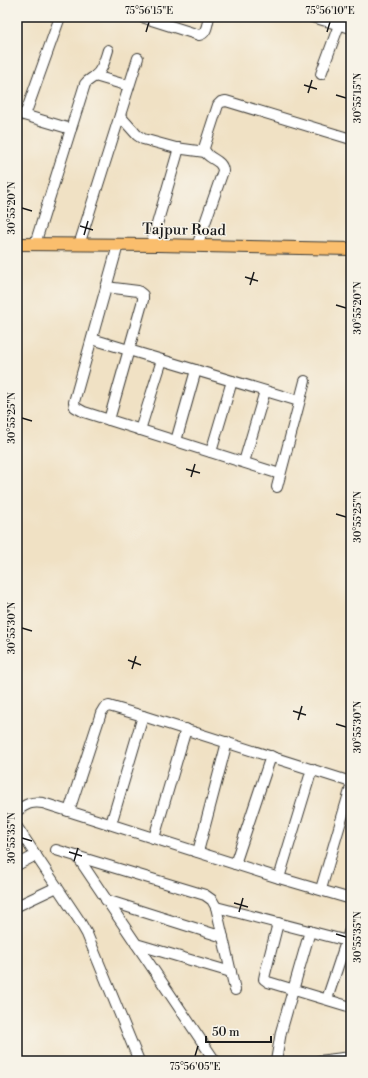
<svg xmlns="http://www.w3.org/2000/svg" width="368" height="1078" font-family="'Libre Bodoni',serif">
  <rect width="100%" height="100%" fill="#f7f3e8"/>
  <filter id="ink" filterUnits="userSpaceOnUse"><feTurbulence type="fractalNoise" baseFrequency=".025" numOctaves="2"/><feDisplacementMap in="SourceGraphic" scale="8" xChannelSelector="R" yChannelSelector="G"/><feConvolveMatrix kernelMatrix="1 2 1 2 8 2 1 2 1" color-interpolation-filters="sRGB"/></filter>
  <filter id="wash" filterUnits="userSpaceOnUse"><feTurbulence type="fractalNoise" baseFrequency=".012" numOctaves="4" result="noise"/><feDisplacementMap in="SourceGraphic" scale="16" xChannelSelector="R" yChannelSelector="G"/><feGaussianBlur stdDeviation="0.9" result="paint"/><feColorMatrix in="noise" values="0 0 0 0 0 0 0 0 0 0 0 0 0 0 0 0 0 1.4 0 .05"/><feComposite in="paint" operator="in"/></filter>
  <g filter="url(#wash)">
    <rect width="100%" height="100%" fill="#f0e1c4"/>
  </g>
  <g filter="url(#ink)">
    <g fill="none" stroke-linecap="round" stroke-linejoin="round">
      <g stroke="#3c3a35" stroke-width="12">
        <g id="minor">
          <path d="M 142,17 L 199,35 C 207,34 207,24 209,17"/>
          <path d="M 312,17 L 351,28"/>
          <path d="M 321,74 L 339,25"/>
          <path d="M 95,76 L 129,86"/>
          <path d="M 17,113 L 71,129"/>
          <path d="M 25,115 L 60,17"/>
          <path d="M 120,116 L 137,135 L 143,139 L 176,148 L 205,152"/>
          <path d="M 35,244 L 85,84 C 88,80 91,79 95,76 C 103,70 105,59 108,50"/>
          <path d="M 79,245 L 138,58"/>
          <path d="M 118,245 L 74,402 L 75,407 L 84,412 L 280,474"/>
          <path d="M 151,245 L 179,148"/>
          <path d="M 197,246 L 223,171 C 222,158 206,160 204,148 L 218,105 L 221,102 L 226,101 L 351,139"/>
          <path d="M 106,287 L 138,291 L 143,295 L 143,300 L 109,420"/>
          <path d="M 92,339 L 299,401"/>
          <path d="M 140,430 L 162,360"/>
          <path d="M 176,441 L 196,370"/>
          <path d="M 211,452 L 232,381"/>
          <path d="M 244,462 L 265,391"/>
          <path d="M 277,487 L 305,381"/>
          <path d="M 17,811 C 26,804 32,801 43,803 L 279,878 L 351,899"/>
          <path d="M 69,811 L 101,713 L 104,708 L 109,706 L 143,716 L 351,782"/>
          <path d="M 111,824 L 143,716"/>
          <path d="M 17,827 L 79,920 L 87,934 L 139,1061"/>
          <path d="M 154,838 L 186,729"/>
          <path d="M 56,850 L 205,895 L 212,900 L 216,907 L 235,990"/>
          <path d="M 198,852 L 227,742"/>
          <path d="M 77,856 L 215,1061"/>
          <path d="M 235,864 L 271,756"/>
          <path d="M 17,865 L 36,855"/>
          <path d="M 279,878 L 312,769"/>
          <path d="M 321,889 L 351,787"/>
          <path d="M 106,900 L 223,937"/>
          <path d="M 17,906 L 57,887"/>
          <path d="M 216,907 L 351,942"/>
          <path d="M 278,923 L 265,974 L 264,979 L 268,982 L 351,1007"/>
          <path d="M 136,944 L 231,972"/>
          <path d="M 327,999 L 351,927"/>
          <path d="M 276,1061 L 281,1032 L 310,931"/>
          <path d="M 319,1061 L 351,1057"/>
        </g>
      </g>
      <g stroke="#3c3a35" stroke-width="14">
        <path id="major" d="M 17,244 L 158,245 L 351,249"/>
      </g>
      <use href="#minor" stroke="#fff" stroke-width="10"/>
      <use href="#major" stroke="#fabe6d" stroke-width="12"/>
    </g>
  </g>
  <path fill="none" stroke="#1c1c1c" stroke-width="1.5" d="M 146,32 L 149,22M 327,32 L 330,22M 304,85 L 317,89M 308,93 L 312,80M 336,95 L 346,98M 22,208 L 32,211M 80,226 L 93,230M 84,235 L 88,221M 245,277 L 258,281M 250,285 L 254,272M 336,305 L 346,308M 22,418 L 32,421M 186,469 L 200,473M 191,477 L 195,464M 336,514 L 346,517M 22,628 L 32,631M 128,660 L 141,665M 132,669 L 136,656M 293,711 L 306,715M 298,720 L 302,706M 336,724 L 346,727M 22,838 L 32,841M 69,852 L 82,856M 74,861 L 78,848M 234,903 L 248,907M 239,912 L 243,898M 336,934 L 346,937M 195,1056 L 198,1046"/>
  <g text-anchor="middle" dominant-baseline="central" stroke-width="3" stroke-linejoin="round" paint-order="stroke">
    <g font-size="15" fill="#1c1c1c" stroke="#f7f3e8">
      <text transform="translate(184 230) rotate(1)">Tajpur Road</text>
    </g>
  </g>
  <rect width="368" height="1078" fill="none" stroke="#f7f3e8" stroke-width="44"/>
  <path d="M206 1036v6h65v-6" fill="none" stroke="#1c1c1c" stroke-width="2"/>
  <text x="212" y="1036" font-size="12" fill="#1c1c1c" stroke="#f7f3e8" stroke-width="3" paint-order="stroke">50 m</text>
  <rect x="22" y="22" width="324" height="1034" fill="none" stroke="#1c1c1c" stroke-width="1.5"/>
  <g font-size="10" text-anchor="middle" fill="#1c1c1c">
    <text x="149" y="14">75°56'15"E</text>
    <text x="330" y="14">75°56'10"E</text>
    <text transform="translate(357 98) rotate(-90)" y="4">30°55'15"N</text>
    <text transform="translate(11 208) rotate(-90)" y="4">30°55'20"N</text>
    <text transform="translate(357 308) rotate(-90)" y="4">30°55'20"N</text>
    <text transform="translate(11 418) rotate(-90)" y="4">30°55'25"N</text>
    <text transform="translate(357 517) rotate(-90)" y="4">30°55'25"N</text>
    <text transform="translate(11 628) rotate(-90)" y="4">30°55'30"N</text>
    <text transform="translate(357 727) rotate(-90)" y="4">30°55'30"N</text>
    <text transform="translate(11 838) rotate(-90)" y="4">30°55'35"N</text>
    <text transform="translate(357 937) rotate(-90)" y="4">30°55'35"N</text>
    <text x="195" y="1070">75°56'05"E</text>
  </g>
</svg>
